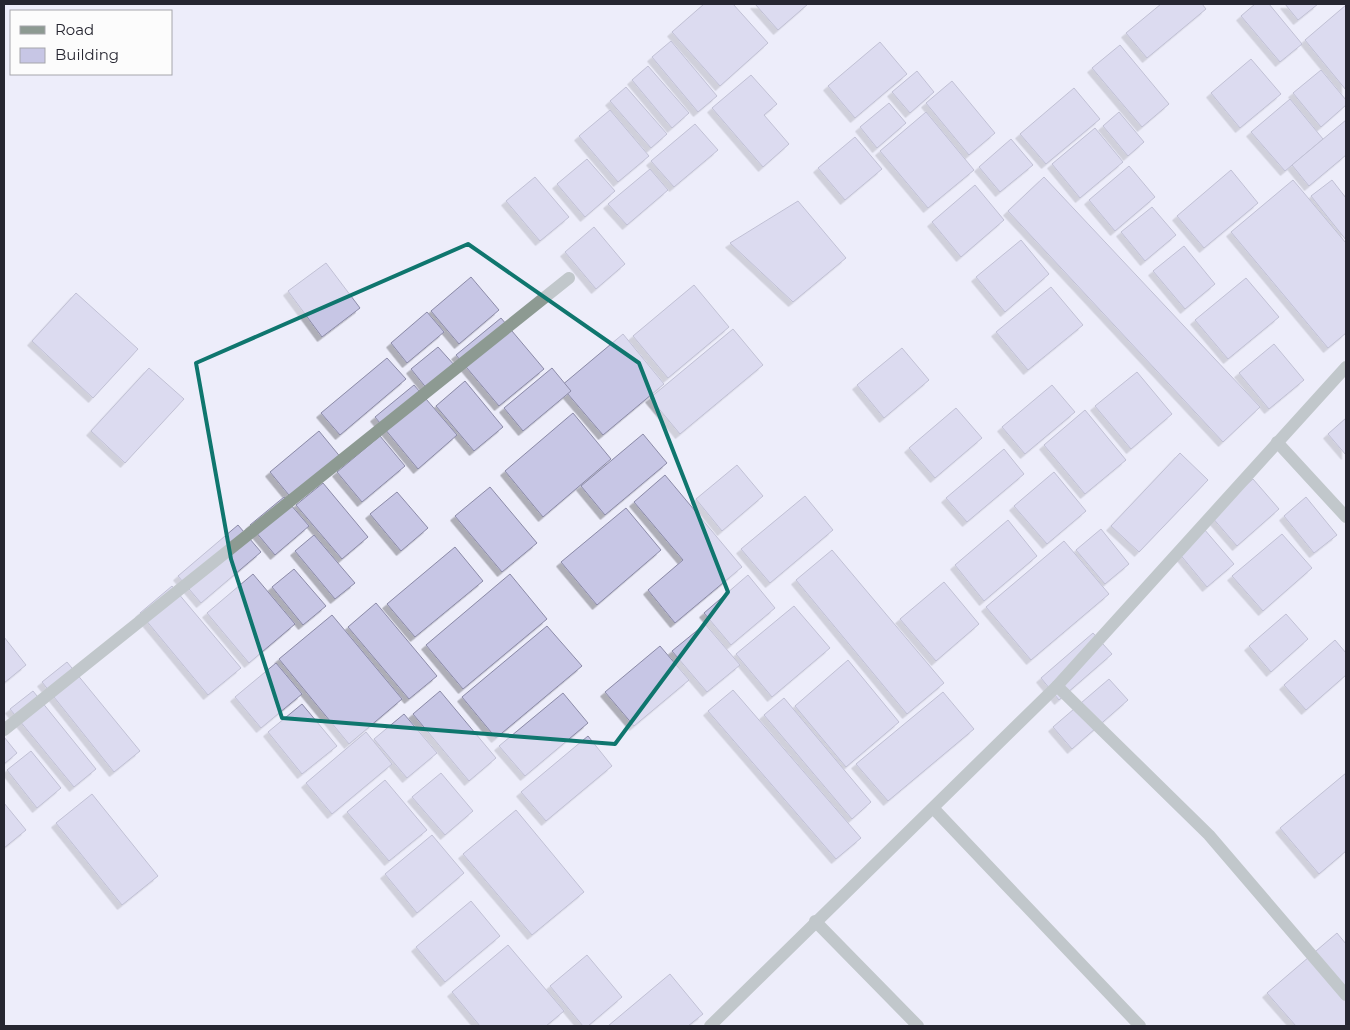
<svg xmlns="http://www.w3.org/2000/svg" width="1350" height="1030" font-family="Montserrat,sans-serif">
  <defs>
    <filter id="shadow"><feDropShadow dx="-4.5" dy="4.5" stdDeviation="0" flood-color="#0004"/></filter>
  </defs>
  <rect width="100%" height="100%" fill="#ededfa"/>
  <g fill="#c7c6e5" stroke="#8c8ba8" filter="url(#shadow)">
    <path d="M 704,4 L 733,4 L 768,43 L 720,86 L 672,32 Z"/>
    <path d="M 755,4 L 808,4 L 778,30 Z"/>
    <path d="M 1161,4 L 1202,4 L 1206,9 L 1147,58 L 1126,33 Z"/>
    <path d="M 1255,4 L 1269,4 L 1302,44 L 1280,62 L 1241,16 Z"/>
    <path d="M 1285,4 L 1318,4 L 1298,20 Z"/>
    <path d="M 1346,5 L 1346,90 L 1305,40 Z"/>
    <path d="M 671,41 L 717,96 L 698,112 L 652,57 Z"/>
    <path d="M 880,42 L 907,74 L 855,118 L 828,86 Z"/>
    <path d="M 1120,45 L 1169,104 L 1142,127 L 1092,68 Z"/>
    <path d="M 1251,59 L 1281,94 L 1240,128 L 1211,93 Z"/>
    <path d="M 648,66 L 689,113 L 672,128 L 632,80 Z"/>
    <path d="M 1321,70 L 1346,100 L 1346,105 L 1321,127 L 1293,93 Z"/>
    <path d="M 917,71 L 934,92 L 910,113 L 892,92 Z"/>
    <path d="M 751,75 L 777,104 L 764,115 L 789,144 L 763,167 L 712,108 Z"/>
    <path d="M 952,81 L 995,133 L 969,155 L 926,103 Z"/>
    <path d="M 626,87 L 667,134 L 651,148 L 610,101 Z"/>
    <path d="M 1074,88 L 1100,119 L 1046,164 L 1020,134 Z"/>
    <path d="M 1290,99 L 1323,139 L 1285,171 L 1251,132 Z"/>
    <path d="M 889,103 L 906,123 L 877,148 L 860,127 Z"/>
    <path d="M 610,110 L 649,156 L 618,182 L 579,136 Z"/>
    <path d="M 926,112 L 974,170 L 928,208 L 880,151 Z"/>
    <path d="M 1119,112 L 1144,142 L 1128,156 L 1103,126 Z"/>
    <path d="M 1346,120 L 1346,155 L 1309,186 L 1292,165 Z"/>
    <path d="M 695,124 L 718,150 L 674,187 L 651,161 Z"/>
    <path d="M 1095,128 L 1123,162 L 1080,198 L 1052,164 Z"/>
    <path d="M 855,137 L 882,169 L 845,200 L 818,168 Z"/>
    <path d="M 1011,139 L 1033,165 L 1000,192 L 979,167 Z"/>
    <path d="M 587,159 L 615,191 L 585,217 L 557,184 Z"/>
    <path d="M 1129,166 L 1155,197 L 1115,231 L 1089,200 Z"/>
    <path d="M 650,169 L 668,190 L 627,225 L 608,204 Z"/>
    <path d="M 1231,170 L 1258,203 L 1204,248 L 1177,216 Z"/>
    <path d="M 535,177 L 569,217 L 540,241 L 506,201 Z"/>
    <path d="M 1044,177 L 1260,407 L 1223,442 L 1008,211 Z"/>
    <path d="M 1293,180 L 1346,243 L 1346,333 L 1328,348 L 1231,232 Z"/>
    <path d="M 1332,180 L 1346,198 L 1346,240 L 1311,196 Z"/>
    <path d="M 975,185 L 1004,220 L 961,257 L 932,222 Z"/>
    <path d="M 798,201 L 846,258 L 793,302 L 730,243 Z"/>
    <path d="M 1152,207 L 1176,235 L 1145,261 L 1121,232 Z"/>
    <path d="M 594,227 L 625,264 L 596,289 L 565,252 Z"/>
    <path d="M 1021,240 L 1049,274 L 1005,312 L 976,277 Z"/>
    <path d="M 1184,246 L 1215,284 L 1185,309 L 1153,271 Z"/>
    <path d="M 326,263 L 360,308 L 322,337 L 288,291 Z"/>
    <path d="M 471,277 L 499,310 L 459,344 L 431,311 Z"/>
    <path d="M 1246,278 L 1279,317 L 1228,359 L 1195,320 Z"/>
    <path d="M 694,285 L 729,327 L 668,378 L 633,336 Z"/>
    <path d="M 1051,287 L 1083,325 L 1028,370 L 996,332 Z"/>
    <path d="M 76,293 L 138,349 L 93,398 L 32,341 Z"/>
    <path d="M 427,312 L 444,332 L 407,363 L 391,343 Z"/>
    <path d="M 501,318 L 544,369 L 499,406 L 456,355 Z"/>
    <path d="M 733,329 L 763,365 L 680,434 L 650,398 Z"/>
    <path d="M 623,334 L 664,384 L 603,435 L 561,386 Z"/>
    <path d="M 1274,344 L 1304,380 L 1269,409 L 1239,373 Z"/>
    <path d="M 438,347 L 456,367 L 428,390 L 411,369 Z"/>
    <path d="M 902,348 L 929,380 L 884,418 L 857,385 Z"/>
    <path d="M 387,358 L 406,379 L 340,435 L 321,413 Z"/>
    <path d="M 149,368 L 184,399 L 125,463 L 91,431 Z"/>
    <path d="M 552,368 L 571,391 L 523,431 L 504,408 Z"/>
    <path d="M 1137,372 L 1172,414 L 1131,449 L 1095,406 Z"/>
    <path d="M 465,381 L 503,427 L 474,451 L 436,406 Z"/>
    <path d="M 414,385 L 457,435 L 418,469 L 375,417 Z"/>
    <path d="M 1052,385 L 1075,412 L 1025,454 L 1002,427 Z"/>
    <path d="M 956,408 L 982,438 L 935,478 L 909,448 Z"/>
    <path d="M 1085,410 L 1126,460 L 1085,494 L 1044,445 Z"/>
    <path d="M 573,413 L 611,459 L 543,517 L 505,471 Z"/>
    <path d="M 1346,418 L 1346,455 L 1328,434 Z"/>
    <path d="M 319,431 L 342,459 L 293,500 L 270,472 Z"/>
    <path d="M 643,434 L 667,463 L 605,515 L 581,486 Z"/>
    <path d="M 380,436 L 405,466 L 362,502 L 337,472 Z"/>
    <path d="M 1004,449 L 1024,474 L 967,522 L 946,498 Z"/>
    <path d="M 1180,453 L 1208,480 L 1139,552 L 1111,526 Z"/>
    <path d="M 737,465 L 763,496 L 722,531 L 696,499 Z"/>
    <path d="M 1054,472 L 1086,511 L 1047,544 L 1014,506 Z"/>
    <path d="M 665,475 L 742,567 L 675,623 L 648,590 L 683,560 L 634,502 Z"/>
    <path d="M 1253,479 L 1279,509 L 1237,546 L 1211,516 Z"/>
    <path d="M 323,483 L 368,537 L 342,559 L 296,505 Z"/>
    <path d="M 490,487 L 537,543 L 502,572 L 455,516 Z"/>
    <path d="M 397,492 L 428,528 L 401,551 L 370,514 Z"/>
    <path d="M 805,496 L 833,530 L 770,583 L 741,549 Z"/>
    <path d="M 284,497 L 309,526 L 275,555 L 250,525 Z"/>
    <path d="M 1306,497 L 1337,535 L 1314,553 L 1284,516 Z"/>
    <path d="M 626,508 L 661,550 L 597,605 L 561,562 Z"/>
    <path d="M 1008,520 L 1037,556 L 984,601 L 955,565 Z"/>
    <path d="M 238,525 L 261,552 L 201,603 L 178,576 Z"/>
    <path d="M 1101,529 L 1129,564 L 1105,584 L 1076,550 Z"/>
    <path d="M 1204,529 L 1234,564 L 1207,587 L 1178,552 Z"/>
    <path d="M 1282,534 L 1312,568 L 1263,611 L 1232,576 Z"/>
    <path d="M 314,535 L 355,583 L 335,599 L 295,551 Z"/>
    <path d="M 1064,541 L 1109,594 L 1031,660 L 986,607 Z"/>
    <path d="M 455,547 L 483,581 L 415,637 L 387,604 Z"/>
    <path d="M 832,550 L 944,683 L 907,714 L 796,580 Z"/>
    <path d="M 294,569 L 326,606 L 303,625 L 272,587 Z"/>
    <path d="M 253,574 L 295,624 L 249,663 L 207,613 Z"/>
    <path d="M 510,574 L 547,619 L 463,689 L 426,645 Z"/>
    <path d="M 748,575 L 775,608 L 731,645 L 704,613 Z"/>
    <path d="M 944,582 L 979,624 L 936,661 L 900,619 Z"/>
    <path d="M 172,586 L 241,668 L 208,695 L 140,613 Z"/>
    <path d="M 376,603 L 437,676 L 409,699 L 348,627 Z"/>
    <path d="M 794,606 L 830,648 L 772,697 L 736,654 Z"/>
    <path d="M 1286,614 L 1308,639 L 1271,672 L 1249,646 Z"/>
    <path d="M 332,615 L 402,699 L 349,744 L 279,659 Z"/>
    <path d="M 705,624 L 740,665 L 707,692 L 672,651 Z"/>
    <path d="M 547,626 L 582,666 L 496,738 L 462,697 Z"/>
    <path d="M 1093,633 L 1112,654 L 1059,700 L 1041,678 Z"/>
    <path d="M 4,637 L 26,665 L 4,683 Z"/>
    <path d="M 1335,640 L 1346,653 L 1346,675 L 1306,710 L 1284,685 Z"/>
    <path d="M 660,646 L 689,680 L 634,726 L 605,692 Z"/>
    <path d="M 848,660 L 899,722 L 846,767 L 795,706 Z"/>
    <path d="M 67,662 L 140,751 L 114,772 L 42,682 Z"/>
    <path d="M 276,663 L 302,694 L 261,728 L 235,697 Z"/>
    <path d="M 1109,679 L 1128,700 L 1072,749 L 1053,727 Z"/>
    <path d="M 733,690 L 861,838 L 836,859 L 708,711 Z"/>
    <path d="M 33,691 L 96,769 L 74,787 L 10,709 Z"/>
    <path d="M 440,691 L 496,758 L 469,781 L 413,714 Z"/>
    <path d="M 943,692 L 974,729 L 888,801 L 856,764 Z"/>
    <path d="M 563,693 L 588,723 L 525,776 L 499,746 Z"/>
    <path d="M 784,698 L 871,802 L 852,819 L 764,715 Z"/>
    <path d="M 302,704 L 337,746 L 302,774 L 268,732 Z"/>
    <path d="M 404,714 L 437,753 L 407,778 L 374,739 Z"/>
    <path d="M 366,732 L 392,764 L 332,814 L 306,783 Z"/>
    <path d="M 588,736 L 612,766 L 546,821 L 521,792 Z"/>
    <path d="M 4,737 L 17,753 L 4,764 Z"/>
    <path d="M 31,751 L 61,788 L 37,808 L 7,770 Z"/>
    <path d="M 441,773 L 473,811 L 445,835 L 412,797 Z"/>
    <path d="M 1346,773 L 1346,851 L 1319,874 L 1280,828 Z"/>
    <path d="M 385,780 L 427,830 L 389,861 L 347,812 Z"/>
    <path d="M 92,794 L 158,876 L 122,905 L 56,823 Z"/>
    <path d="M 4,803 L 26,830 L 4,848 Z"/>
    <path d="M 516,810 L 584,892 L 532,935 L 463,854 Z"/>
    <path d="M 432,835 L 464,873 L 417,913 L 385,874 Z"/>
    <path d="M 471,901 L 500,936 L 445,982 L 416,947 Z"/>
    <path d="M 1337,933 L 1346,944 L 1346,1026 L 1296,1026 L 1267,993 Z"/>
    <path d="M 508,945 L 564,1011 L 546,1026 L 480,1026 L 452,992 Z"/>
    <path d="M 587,955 L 622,997 L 588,1026 L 583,1026 L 550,986 Z"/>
    <path d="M 670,974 L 703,1014 L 688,1026 L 608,1026 Z"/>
  </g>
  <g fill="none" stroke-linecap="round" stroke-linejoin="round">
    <g stroke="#8d9a92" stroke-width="12">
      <path d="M 1277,442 L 1346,517"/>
      <path d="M 1057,686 L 1209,835 L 1346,995"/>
      <path d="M 4,730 L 569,278"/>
      <path d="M 934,809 L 1140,1026"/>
      <path d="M 815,921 L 918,1026"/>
      <path d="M 710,1026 L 1057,686 L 1346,367"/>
    </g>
  </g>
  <path d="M0 0H1350V1030H0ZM 468,244 L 639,363 L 728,592 L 615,744 L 282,718 L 231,559 L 196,363 Z" fill="#ededfa" fill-opacity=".55" fill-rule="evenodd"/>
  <path fill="none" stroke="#0f766e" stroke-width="4" stroke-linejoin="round" d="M 468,244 L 639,363 L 728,592 L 615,744 L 282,718 L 231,559 L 196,363 Z"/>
  <rect width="1350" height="1030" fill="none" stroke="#262631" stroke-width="10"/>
  <rect x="10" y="10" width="162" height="65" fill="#fcfcfc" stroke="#a6a6ab"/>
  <rect x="20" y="26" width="25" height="8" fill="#8d9a92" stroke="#a6a6ab"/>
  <text x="55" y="35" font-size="15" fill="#262631">Road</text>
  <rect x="20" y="48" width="25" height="15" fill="#c7c6e5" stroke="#a6a6ab"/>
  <text x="55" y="60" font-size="15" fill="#262631">Building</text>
</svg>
